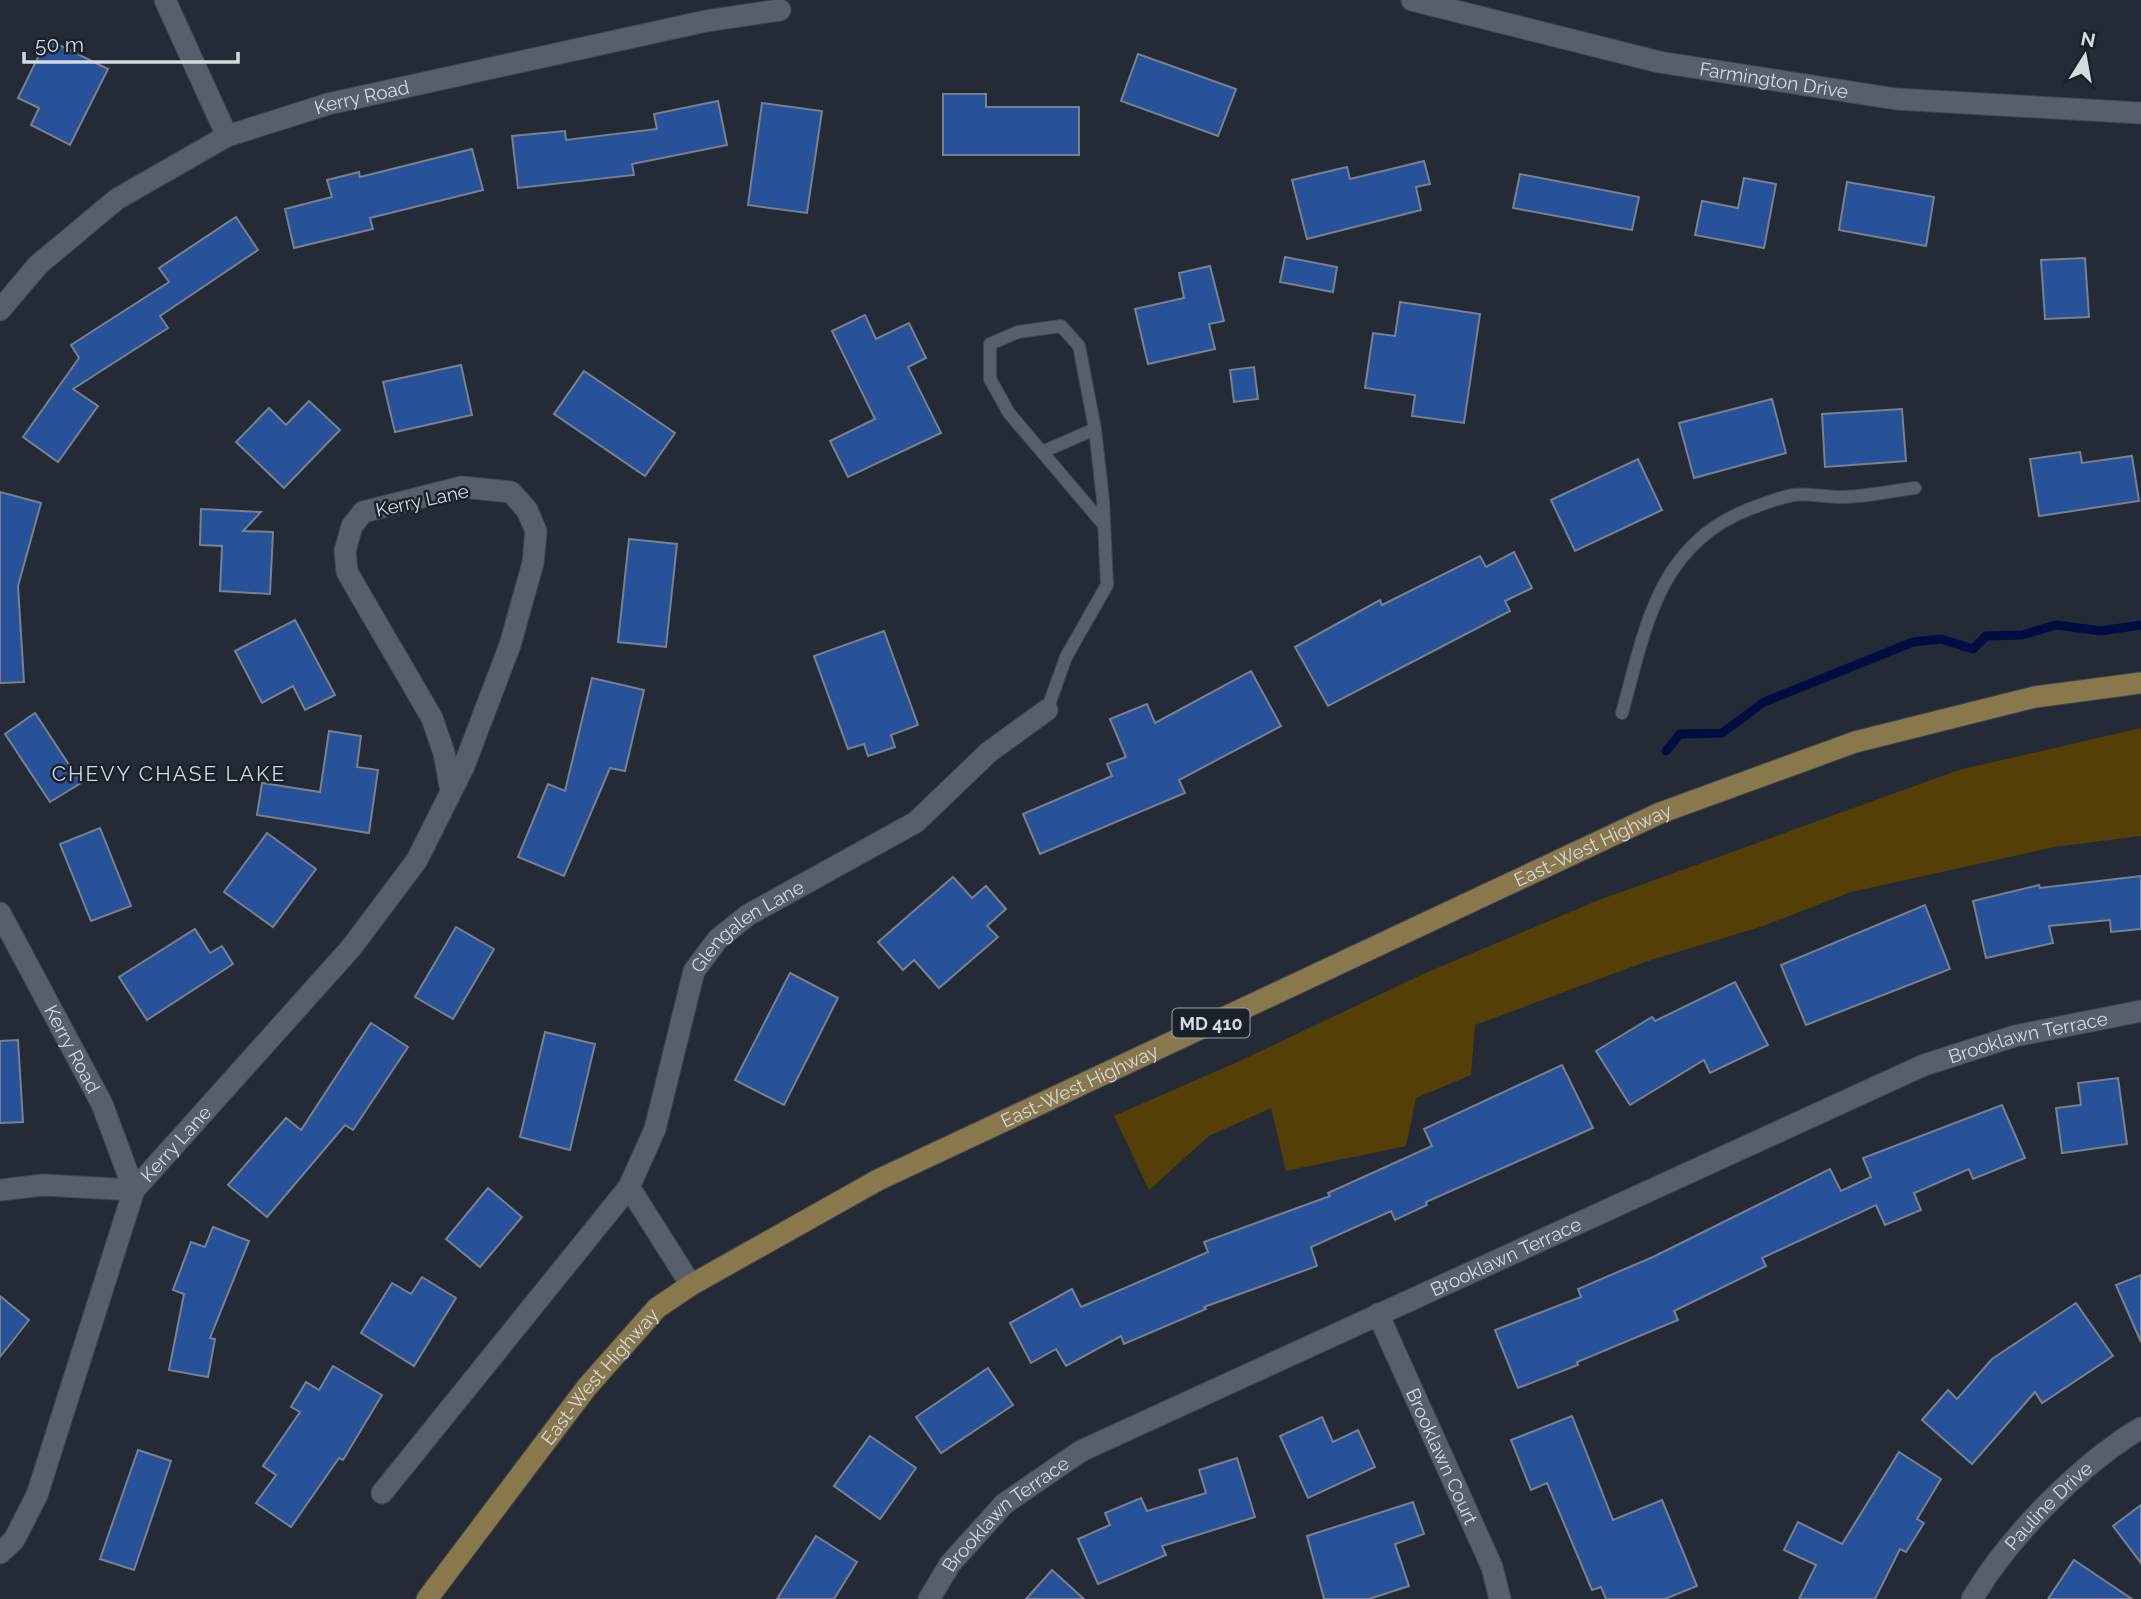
<svg xmlns="http://www.w3.org/2000/svg" width="2141" height="1599" font-family="Raleway,sans-serif">
  <rect width="100%" height="100%" fill="#242b36"/>
  <path fill="#544006" d="M 2141,728 L 2141,836 L 2054,847 L 1851,892 L 1763,926 L 1648,961 L 1475,1025 L 1471,1075 L 1416,1098 L 1406,1146 L 1286,1171 L 1271,1108 L 1209,1136 L 1149,1190 L 1114,1116 L 1242,1060 L 1421,975 L 1599,900 L 1959,770 Z"/>
  <g fill="none" stroke-linecap="round" stroke-linejoin="round">
    <path stroke="#000d41" stroke-width="9" d="M 1666,751 L 1680,734 L 1722,733 L 1764,702 L 1913,642 L 1941,639 L 1973,649 L 1986,636 L 2022,635 L 2056,625 L 2101,631 L 2141,625"/>
  </g>
  <g fill="#275199" stroke="#79818e" stroke-width="2">
    <path d="M 47,39 L 108,69 L 70,145 L 31,125 L 39,108 L 18,98 Z"/>
    <path d="M 1138,54 L 1236,89 L 1218,136 L 1121,101 Z"/>
    <path d="M 943,94 L 986,94 L 986,107 L 1079,107 L 1079,155 L 943,155 Z"/>
    <path d="M 718,101 L 727,145 L 632,164 L 634,175 L 518,188 L 512,136 L 565,131 L 566,140 L 657,129 L 654,114 Z"/>
    <path d="M 762,103 L 822,111 L 807,213 L 748,205 Z"/>
    <path d="M 472,149 L 483,190 L 370,218 L 373,229 L 294,248 L 285,209 L 332,197 L 327,180 L 359,172 L 360,177 Z"/>
    <path d="M 1424,161 L 1430,184 L 1416,187 L 1421,210 L 1307,239 L 1292,180 L 1347,167 L 1350,179 Z"/>
    <path d="M 1520,174 L 1639,197 L 1632,230 L 1513,208 Z"/>
    <path d="M 1744,178 L 1776,184 L 1764,248 L 1695,235 L 1702,201 L 1738,208 Z"/>
    <path d="M 1847,182 L 1934,197 L 1926,246 L 1839,230 Z"/>
    <path d="M 236,217 L 258,250 L 160,316 L 168,328 L 73,389 L 98,406 L 58,462 L 23,437 L 79,358 L 71,345 L 169,282 L 159,268 Z"/>
    <path d="M 1285,257 L 1337,267 L 1333,292 L 1280,282 Z"/>
    <path d="M 2085,258 L 2089,317 L 2045,319 L 2041,260 Z"/>
    <path d="M 1210,266 L 1224,321 L 1209,324 L 1215,349 L 1148,364 L 1135,309 L 1184,298 L 1179,273 Z"/>
    <path d="M 1400,302 L 1480,314 L 1464,423 L 1412,416 L 1415,395 L 1365,388 L 1373,333 L 1395,336 Z"/>
    <path d="M 865,315 L 876,339 L 909,323 L 926,358 L 908,367 L 941,433 L 848,477 L 830,441 L 875,419 L 832,331 Z"/>
    <path d="M 461,365 L 472,415 L 395,432 L 383,382 Z"/>
    <path d="M 1254,367 L 1258,399 L 1234,402 L 1230,370 Z"/>
    <path d="M 584,371 L 675,433 L 645,476 L 554,414 Z"/>
    <path d="M 1772,399 L 1786,453 L 1694,478 L 1679,423 Z"/>
    <path d="M 309,401 L 340,430 L 284,488 L 236,442 L 269,408 L 286,425 Z"/>
    <path d="M 1902,409 L 1906,461 L 1825,467 L 1822,414 Z"/>
    <path d="M 2080,452 L 2082,463 L 2132,456 L 2139,501 L 2039,516 L 2030,459 Z"/>
    <path d="M 1638,459 L 1662,510 L 1575,551 L 1551,500 Z"/>
    <path d="M 0,492 L 41,503 L 18,586 L 24,682 L 0,683 Z"/>
    <path d="M 201,509 L 261,512 L 243,531 L 273,532 L 270,594 L 220,591 L 222,546 L 200,545 Z"/>
    <path d="M 629,539 L 677,544 L 666,647 L 618,642 Z"/>
    <path d="M 1514,552 L 1532,588 L 1505,601 L 1510,611 L 1328,706 L 1295,647 L 1380,600 L 1382,605 L 1480,556 L 1486,567 Z"/>
    <path d="M 295,620 L 335,695 L 305,710 L 293,686 L 262,703 L 235,651 Z"/>
    <path d="M 884,631 L 918,725 L 891,735 L 895,747 L 868,756 L 864,744 L 848,749 L 814,656 Z"/>
    <path d="M 1251,671 L 1281,726 L 1179,780 L 1185,793 L 1040,854 L 1023,814 L 1112,776 L 1107,764 L 1126,757 L 1110,719 L 1147,704 L 1155,723 Z"/>
    <path d="M 592,678 L 644,690 L 625,771 L 610,768 L 564,876 L 518,857 L 548,784 L 565,791 Z"/>
    <path d="M 35,713 L 81,783 L 50,802 L 5,734 Z"/>
    <path d="M 329,731 L 361,736 L 357,767 L 378,770 L 369,833 L 257,815 L 262,783 L 320,792 Z"/>
    <path d="M 100,828 L 131,906 L 91,921 L 60,844 Z"/>
    <path d="M 267,833 L 316,869 L 273,927 L 224,892 Z"/>
    <path d="M 2141,876 L 2141,929 L 2111,932 L 2110,920 L 2049,926 L 2053,943 L 1986,958 L 1973,901 L 2039,885 L 2040,888 Z"/>
    <path d="M 953,877 L 972,898 L 986,886 L 1006,909 L 987,926 L 998,937 L 939,988 L 914,960 L 903,970 L 878,942 Z"/>
    <path d="M 1925,905 L 1950,969 L 1806,1025 L 1781,965 Z"/>
    <path d="M 456,927 L 494,949 L 453,1019 L 415,997 Z"/>
    <path d="M 195,929 L 210,953 L 222,946 L 233,964 L 147,1020 L 119,977 Z"/>
    <path d="M 790,973 L 838,998 L 784,1105 L 735,1080 Z"/>
    <path d="M 1735,982 L 1768,1045 L 1710,1073 L 1704,1060 L 1630,1105 L 1596,1051 L 1652,1017 L 1655,1021 Z"/>
    <path d="M 371,1023 L 408,1047 L 353,1130 L 345,1125 L 267,1217 L 228,1185 L 286,1118 L 301,1130 Z"/>
    <path d="M 545,1032 L 595,1044 L 570,1150 L 520,1137 Z"/>
    <path d="M 18,1040 L 23,1122 L 0,1123 L 0,1041 Z"/>
    <path d="M 1562,1065 L 1593,1128 L 1426,1202 L 1427,1205 L 1395,1220 L 1391,1211 L 1311,1247 L 1317,1266 L 1204,1307 L 1206,1309 L 1124,1344 L 1121,1336 L 1066,1366 L 1056,1349 L 1031,1363 L 1010,1323 L 1072,1289 L 1081,1307 L 1208,1252 L 1204,1242 L 1330,1196 L 1328,1193 L 1432,1146 L 1424,1129 Z"/>
    <path d="M 2118,1078 L 2127,1144 L 2062,1153 L 2056,1108 L 2081,1105 L 2078,1083 Z"/>
    <path d="M 2002,1105 L 2025,1158 L 1973,1179 L 1969,1169 L 1914,1193 L 1921,1210 L 1885,1225 L 1876,1205 L 1762,1258 L 1766,1266 L 1674,1311 L 1678,1320 L 1577,1362 L 1578,1365 L 1518,1388 L 1495,1330 L 1581,1297 L 1578,1289 L 1653,1257 L 1830,1169 L 1841,1191 L 1871,1177 L 1863,1158 Z"/>
    <path d="M 488,1188 L 522,1217 L 480,1267 L 446,1239 Z"/>
    <path d="M 213,1227 L 249,1241 L 210,1338 L 215,1339 L 208,1377 L 169,1370 L 184,1294 L 173,1290 L 191,1242 L 205,1247 Z"/>
    <path d="M 2141,1275 L 2141,1342 L 2116,1285 Z"/>
    <path d="M 422,1277 L 456,1298 L 414,1366 L 361,1333 L 392,1283 L 411,1294 Z"/>
    <path d="M 0,1296 L 29,1320 L 0,1357 Z"/>
    <path d="M 2076,1303 L 2113,1356 L 2042,1403 L 2035,1392 L 1972,1464 L 1922,1420 L 1948,1390 L 1957,1399 L 1992,1359 Z"/>
    <path d="M 333,1366 L 382,1395 L 343,1460 L 339,1458 L 291,1527 L 256,1503 L 276,1475 L 263,1466 L 300,1412 L 291,1407 L 306,1382 L 319,1390 Z"/>
    <path d="M 988,1368 L 1013,1405 L 941,1453 L 916,1417 Z"/>
    <path d="M 1572,1416 L 1613,1520 L 1662,1500 L 1697,1586 L 1665,1599 L 1606,1599 L 1601,1587 L 1592,1590 L 1547,1483 L 1531,1490 L 1511,1440 Z"/>
    <path d="M 1322,1417 L 1333,1442 L 1358,1430 L 1375,1467 L 1308,1498 L 1280,1436 Z"/>
    <path d="M 870,1436 L 916,1468 L 880,1519 L 834,1486 Z"/>
    <path d="M 138,1450 L 171,1461 L 134,1570 L 100,1559 Z"/>
    <path d="M 1899,1452 L 1941,1479 L 1917,1519 L 1924,1523 L 1906,1552 L 1900,1549 L 1875,1599 L 1799,1599 L 1816,1565 L 1784,1550 L 1798,1522 L 1842,1544 Z"/>
    <path d="M 1237,1458 L 1255,1517 L 1162,1546 L 1166,1555 L 1098,1584 L 1078,1539 L 1110,1525 L 1105,1513 L 1141,1498 L 1147,1511 L 1206,1493 L 1199,1470 Z"/>
    <path d="M 1413,1502 L 1424,1534 L 1395,1544 L 1409,1586 L 1369,1599 L 1324,1599 L 1307,1536 Z"/>
    <path d="M 2141,1505 L 2141,1563 L 2113,1526 Z"/>
    <path d="M 816,1536 L 857,1562 L 834,1599 L 777,1599 Z"/>
    <path d="M 2074,1560 L 2132,1599 L 2048,1599 Z"/>
    <path d="M 1052,1570 L 1084,1599 L 1026,1599 Z"/>
  </g>
  <g fill="none" stroke-linecap="round" stroke-linejoin="round">
    <g stroke="#424650" stroke-width="14">
      <g id="lane">
        <path d="M 1042,452 L 1095,429"/>
        <path d="M 1047,710 L 1066,657 L 1107,585 L 1103,500 L 1095,429 L 1079,346 L 1061,326 L 1018,332 L 990,344 L 990,379 L 1009,413 L 1104,525"/>
        <path d="M 1622,713 C 1645,630 1657,546 1747,510 C 1762,504 1777,498 1793,495 C 1808,493 1825,497 1841,497 C 1865,497 1891,491 1915,488"/>
      </g>
    </g>
    <g stroke="#424650" stroke-width="23">
      <g id="street">
        <path d="M 165,0 L 227,136"/>
        <path id="s1" d="M 1412,0 L 1659,62 L 1896,99 L 2141,113"/>
        <path id="s2" d="M 0,310 L 38,265 L 117,199 L 227,136 L 328,104 L 706,21 L 780,10"/>
        <path id="s3" d="M 0,913 L 102,1104 L 134,1190 L 43,1185 L 0,1190"/>
        <path id="s4" d="M 691,1285 L 629,1187 L 655,1129 L 694,971 L 718,939 L 748,915 L 916,822 L 989,752 L 1047,710"/>
        <path id="s5" d="M 1378,1314 L 1492,1567 L 1500,1599"/>
        <path d="M 382,1493 L 629,1187"/>
        <path id="s6" d="M 0,1553 L 14,1540 L 37,1495 L 134,1190 L 351,948 L 417,860 L 464,766 L 510,645 L 533,563 L 536,531 L 527,510 L 511,492 L 462,487 L 363,512 L 352,526 L 345,551 L 347,572 L 432,718 L 444,753 L 451,791"/>
        <path id="s7" d="M 929,1599 L 950,1564 L 1004,1504 L 1081,1451 L 1924,1065 L 2015,1036 L 2141,1011"/>
        <path id="s8" d="M 1972,1599 C 2008,1538 2080,1464 2141,1428"/>
      </g>
    </g>
    <g stroke="#424650" stroke-width="23">
      <g id="primary">
        <path id="s9" d="M 427,1599 L 587,1387 L 657,1308 L 691,1285 L 878,1180 L 1660,813 L 1855,742 L 2035,697 L 2141,683"/>
      </g>
    </g>
    <use href="#lane" stroke="#585f6b" stroke-width="12"/>
    <use href="#street" stroke="#585f6b" stroke-width="21"/>
    <use href="#primary" stroke="#89784b" stroke-width="21"/>
  </g>
  <g text-anchor="middle" dominant-baseline="central" stroke-width="5" stroke-linejoin="round" paint-order="stroke">
    <rect fill="#1b212b" stroke="#9da2aa" stroke-width="2" x="1172.5" y="1008.5" width="77" height="29" rx="5"/>
    <g font-size="18" font-weight="bold" fill="#d5d9e0">
      <text x="1211" y="1023">MD 410</text>
    </g>
    <g font-size="19" fill="#d5d9e0" stroke="#1b212b">
      <text stroke="none"><textPath href="#s1" startOffset="371">Farmington Drive</textPath></text>
      <text stroke="none"><textPath href="#s2" startOffset="429">Kerry Road</textPath></text>
      <text transform="translate(422 500) rotate(-12)">Kerry Lane</text>
      <text stroke="none"><textPath href="#s9" startOffset="1416">East-West Highway</textPath></text>
      <text stroke="none"><textPath href="#s4" startOffset="413">Glengalen Lane</textPath></text>
      <text stroke="none"><textPath href="#s7" startOffset="1250">Brooklawn Terrace</textPath></text>
      <text stroke="none"><textPath href="#s3" startOffset="154">Kerry Road</textPath></text>
      <text stroke="none"><textPath href="#s9" startOffset="849">East-West Highway</textPath></text>
      <text stroke="none"><textPath href="#s6" startOffset="452">Kerry Lane</textPath></text>
      <text stroke="none"><textPath href="#s7" startOffset="682">Brooklawn Terrace</textPath></text>
      <text stroke="none"><textPath href="#s9" startOffset="282">East-West Highway</textPath></text>
      <text stroke="none"><textPath href="#s5" startOffset="156">Brooklawn Court</textPath></text>
      <text stroke="none"><textPath href="#s8" startOffset="121">Pauline Drive</textPath></text>
      <text stroke="none"><textPath href="#s7" startOffset="116">Brooklawn Terrace</textPath></text>
    </g>
    <g font-size="21" letter-spacing="2" fill="#d5d9e0" stroke="#1b212b">
      <text x="169" y="773">CHEVY CHASE LAKE</text>
    </g>
  </g>
  <g transform="translate(2085 56) rotate(11)" stroke="#1b212b" stroke-width="5" paint-order="stroke">
  <path d="M0-5L12 26L0 18L-12 26Z" fill="#d5d9e0"/>
  <text y="-10" font-size="19" font-weight="bold" text-anchor="middle" fill="#d5d9e0">N</text>
  </g>
  <path d="M24 52v10h214v-10" fill="none" stroke="#d5d9e0" stroke-width="3.5"/>
  <text x="35" y="52" font-size="21" fill="#d5d9e0" stroke="#1b212b" stroke-width="5" paint-order="stroke">50 m</text>
</svg>
